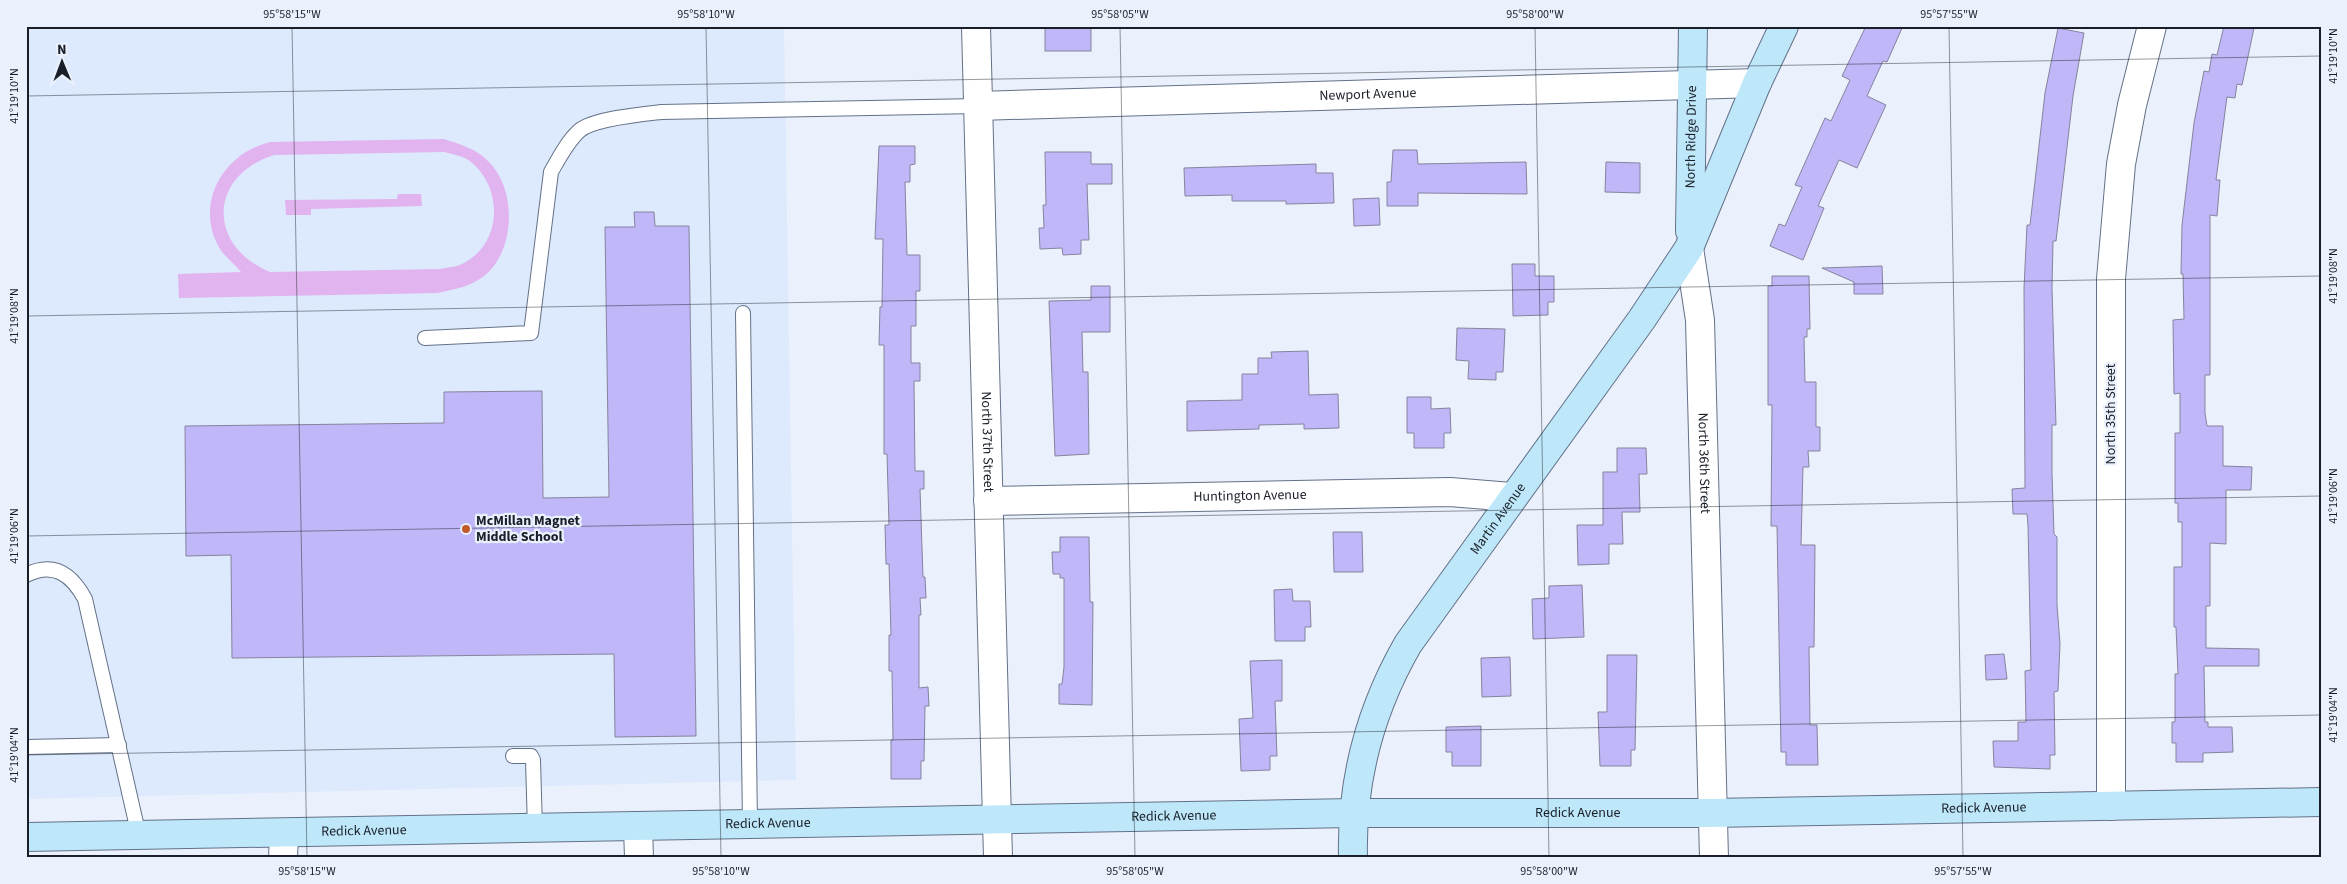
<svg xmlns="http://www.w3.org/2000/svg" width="2347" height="884" font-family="'Source Sans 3',sans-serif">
  <rect width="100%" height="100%" fill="#ebf1fc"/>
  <path fill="#dde9fd" d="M 26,26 L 784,26 L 796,780 L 26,799 Z"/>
  <g fill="#e1b3ef" fill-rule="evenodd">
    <path d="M 444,139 C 459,144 477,149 488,161 C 517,188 516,251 484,276 C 470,287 454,289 438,293 L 179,298 L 178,274 L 241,272 C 235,264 225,257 220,249 C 193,204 224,152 271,142 ZM 444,152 C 452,154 463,156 470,161 C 503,187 503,242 464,263 C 458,267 448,267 441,269 L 270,272 C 207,246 208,176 274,155 Z"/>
    <path d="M 398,194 L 421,194 L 422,206 L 311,209 L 311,215 L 286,215 L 285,200 L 397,199 Z"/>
  </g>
  <g fill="#bfb7f7" stroke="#86839e">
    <rect x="1045" y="26" width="46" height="25"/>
    <path d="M 1866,26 L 1903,26 L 1887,62 L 1883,61 L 1867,96 L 1886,105 L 1857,168 L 1839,160 L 1818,206 L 1824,208 L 1803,260 L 1770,246 L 1779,224 L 1785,226 L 1802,187 L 1795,185 L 1825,118 L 1831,121 L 1850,80 L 1842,76 Z"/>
    <path d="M 2224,26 L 2254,28 L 2242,85 L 2237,84 L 2235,98 L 2227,97 L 2216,180 L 2220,180 L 2217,216 L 2210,215 L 2210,375 L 2205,375 L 2205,413 L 2207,426 L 2223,426 L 2223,466 L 2252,467 L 2251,490 L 2226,490 L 2226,544 L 2210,543 L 2210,606 L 2206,606 L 2206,648 L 2259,649 L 2259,666 L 2204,666 L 2205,722 L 2208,722 L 2208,727 L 2232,727 L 2233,752 L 2203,753 L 2203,762 L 2176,762 L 2176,743 L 2172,743 L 2172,722 L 2175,722 L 2175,674 L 2178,674 L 2176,627 L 2174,627 L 2174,567 L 2182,567 L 2182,522 L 2178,522 L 2178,503 L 2175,503 L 2175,433 L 2180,433 L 2180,393 L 2174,394 L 2173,320 L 2184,319 L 2183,274 L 2181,274 L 2182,225 L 2194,123 L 2204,71 L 2209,72 L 2212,54 L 2217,55 Z"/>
    <path d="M 2058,28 L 2084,33 L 2073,96 L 2056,241 L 2053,241 L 2052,288 L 2056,425 L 2052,425 L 2052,473 L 2054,534 L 2057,537 L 2057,605 L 2060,644 L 2058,691 L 2054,692 L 2055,755 L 2050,755 L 2050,769 L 1994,767 L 1993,741 L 2018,741 L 2018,722 L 2026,722 L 2025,671 L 2031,670 L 2028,525 L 2027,514 L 2013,514 L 2012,489 L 2025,488 L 2024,288 L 2027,225 L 2030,225 L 2045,93 Z"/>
    <path d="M 879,146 L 915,146 L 915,164 L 910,165 L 910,182 L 905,182 L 907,255 L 920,255 L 920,291 L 916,291 L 916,326 L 911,326 L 911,363 L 920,363 L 920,381 L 914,381 L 915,471 L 924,471 L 924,489 L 920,489 L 923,577 L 925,577 L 926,598 L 920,598 L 921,615 L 919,615 L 919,688 L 928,687 L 929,706 L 925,706 L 924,761 L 921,761 L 921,779 L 891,779 L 891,740 L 893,740 L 892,671 L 889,671 L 889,635 L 891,635 L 889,564 L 886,564 L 885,525 L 889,525 L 887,454 L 884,454 L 884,345 L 879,345 L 880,307 L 882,307 L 883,239 L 875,239 Z"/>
    <path d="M 1393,150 L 1417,150 L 1418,164 L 1526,162 L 1527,194 L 1418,193 L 1418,206 L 1387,206 L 1387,182 L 1391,182 Z"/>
    <path d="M 1045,152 L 1091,152 L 1091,164 L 1112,164 L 1112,184 L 1087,184 L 1089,240 L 1081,240 L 1081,254 L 1063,255 L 1062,248 L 1040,249 L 1039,228 L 1044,228 L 1043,205 L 1046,205 Z"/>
    <path d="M 1606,162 L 1640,163 L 1640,193 L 1605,192 Z"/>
    <path d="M 1316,164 L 1316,173 L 1333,173 L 1334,203 L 1286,204 L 1286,201 L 1232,201 L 1232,195 L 1185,196 L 1184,168 Z"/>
    <path d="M 1379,198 L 1380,225 L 1354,226 L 1353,199 Z"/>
    <path d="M 634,212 L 654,212 L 655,226 L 689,226 L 696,736 L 615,737 L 614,654 L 232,658 L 231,555 L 186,556 L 185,426 L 444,423 L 444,392 L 542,391 L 543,498 L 609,497 L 605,227 L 635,227 Z"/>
    <path d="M 1512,264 L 1535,264 L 1535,276 L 1554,276 L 1554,302 L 1548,302 L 1548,315 L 1513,316 Z"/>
    <path d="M 1882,266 L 1883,294 L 1854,294 L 1854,282 L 1822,268 Z"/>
    <path d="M 1772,276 L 1809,276 L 1810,329 L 1807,329 L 1807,337 L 1804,337 L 1805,382 L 1816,382 L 1816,427 L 1820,427 L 1820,451 L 1808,451 L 1809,467 L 1803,467 L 1801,545 L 1815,545 L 1814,647 L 1809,647 L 1810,725 L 1817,725 L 1818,765 L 1786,765 L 1786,752 L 1781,752 L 1777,526 L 1771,526 L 1772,405 L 1768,405 L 1768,286 L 1772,286 Z"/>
    <path d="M 1091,286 L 1110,286 L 1110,332 L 1082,332 L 1083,372 L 1088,372 L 1089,454 L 1055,456 L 1049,301 L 1091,300 Z"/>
    <path d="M 1457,328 L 1505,329 L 1503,372 L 1496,372 L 1496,380 L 1468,379 L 1469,361 L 1456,360 Z"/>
    <path d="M 1308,351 L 1309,395 L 1338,394 L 1339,428 L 1304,429 L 1304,424 L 1259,425 L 1259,429 L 1187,431 L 1187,401 L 1242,400 L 1242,374 L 1258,374 L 1258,358 L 1272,358 L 1271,352 Z"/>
    <path d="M 1407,397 L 1431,397 L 1431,409 L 1450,408 L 1451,433 L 1444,433 L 1444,448 L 1414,448 L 1414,433 L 1407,433 Z"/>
    <path d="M 1617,448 L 1646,448 L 1647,474 L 1639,474 L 1640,512 L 1622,512 L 1623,544 L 1609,544 L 1609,564 L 1578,565 L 1577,525 L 1603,525 L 1603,472 L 1617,472 Z"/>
    <path d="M 1333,532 L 1362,532 L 1363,572 L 1334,572 Z"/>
    <path d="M 1060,537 L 1089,537 L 1090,602 L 1093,602 L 1092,705 L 1059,704 L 1059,684 L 1062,684 L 1064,667 L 1064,578 L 1060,578 L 1060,574 L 1053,574 L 1052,552 L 1060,552 Z"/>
    <path d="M 1582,585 L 1584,637 L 1533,639 L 1532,599 L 1549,598 L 1549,586 Z"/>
    <path d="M 1292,589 L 1293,601 L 1310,601 L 1311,627 L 1305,627 L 1305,641 L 1275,641 L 1274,590 Z"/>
    <path d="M 2004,654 L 2007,679 L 1986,680 L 1985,655 Z"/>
    <path d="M 1607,655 L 1637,655 L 1635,750 L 1631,750 L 1631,766 L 1600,766 L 1598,712 L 1607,712 Z"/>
    <path d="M 1510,657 L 1511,696 L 1482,697 L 1481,658 Z"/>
    <path d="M 1282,660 L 1282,701 L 1275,701 L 1277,756 L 1270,756 L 1270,770 L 1241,771 L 1239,719 L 1253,718 L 1250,661 Z"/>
    <path d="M 1481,726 L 1481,766 L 1452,766 L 1452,752 L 1446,752 L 1446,727 Z"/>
  </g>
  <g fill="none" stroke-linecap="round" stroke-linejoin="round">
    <g stroke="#637188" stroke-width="16">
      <g id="lane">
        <path d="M 743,313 L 750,825"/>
        <path d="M 425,338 L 531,333 L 551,172 C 559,158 567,142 579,131 C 592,119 643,114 661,112 L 978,106"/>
        <path d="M 26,575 C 54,561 72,575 85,599 L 139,836"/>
        <path d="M 26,747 L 119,745"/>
        <path d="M 513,756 L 531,756 L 533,760 L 535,829"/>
      </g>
    </g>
    <g stroke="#637188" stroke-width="30">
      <g id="street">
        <path id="s1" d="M 976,26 L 998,858"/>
        <path id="s2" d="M 978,106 L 1757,83"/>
        <path id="s3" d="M 1689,248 L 1700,320 L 1714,858"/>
        <path id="s4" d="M 988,501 L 1450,492 L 1511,497"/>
        <path d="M 2111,806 L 2111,279 L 2121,164 L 2132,105 L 2152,26"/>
        <path d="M 638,827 L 639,858"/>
        <path d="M 283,858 L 284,833"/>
      </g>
    </g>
    <g stroke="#637188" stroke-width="30">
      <g id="secondary">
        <path id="s5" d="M 1690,231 L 1693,26"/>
        <path id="s6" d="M 26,837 L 1353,813 L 1712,813 L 2321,802"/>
        <path id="s7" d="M 1353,858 C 1351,781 1370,710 1408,644 L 1642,319 L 1689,248 L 1757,83 L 1784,26"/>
      </g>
    </g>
    <use href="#lane" stroke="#fff" stroke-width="14"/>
    <use href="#street" stroke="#fff" stroke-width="28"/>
    <use href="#secondary" stroke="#bee8f9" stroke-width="28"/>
  </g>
  <path fill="none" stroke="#191e28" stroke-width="1" stroke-opacity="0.45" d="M 292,26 L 307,858M 706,26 L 721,858M 1120,26 L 1135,858M 1535,26 L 1549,858M 1949,26 L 1963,858M 26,96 L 2321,56M 26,316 L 2321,276M 26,536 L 2321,496M 26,755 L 2321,715"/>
  <circle fill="#c05b29" stroke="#ebf1fc" stroke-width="2" cx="466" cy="529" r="5"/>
  <g text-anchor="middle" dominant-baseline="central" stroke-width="4.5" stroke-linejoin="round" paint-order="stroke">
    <g font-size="14" fill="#191e28" stroke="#ebf1fc">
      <text stroke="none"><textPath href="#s2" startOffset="390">Newport Avenue</textPath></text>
      <text stroke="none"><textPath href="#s5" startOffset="94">North Ridge Drive</textPath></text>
      <text transform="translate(2111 414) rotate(-90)">North 35th Street</text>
      <text stroke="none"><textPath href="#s1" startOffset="416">North 37th Street</textPath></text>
      <text stroke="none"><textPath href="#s3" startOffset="216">North 36th Street</textPath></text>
      <text stroke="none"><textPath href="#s4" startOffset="262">Huntington Avenue</textPath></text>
      <text stroke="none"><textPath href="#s7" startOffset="378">Martin Avenue</textPath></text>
      <text stroke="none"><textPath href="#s6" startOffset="1958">Redick Avenue</textPath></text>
      <text stroke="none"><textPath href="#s6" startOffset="1552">Redick Avenue</textPath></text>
      <text stroke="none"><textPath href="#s6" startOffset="1148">Redick Avenue</textPath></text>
      <text stroke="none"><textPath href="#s6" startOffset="742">Redick Avenue</textPath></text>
      <text stroke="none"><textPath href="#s6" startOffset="338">Redick Avenue</textPath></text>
    </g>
    <g font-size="14" font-weight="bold" fill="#191e28" stroke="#ebf1fc" text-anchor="start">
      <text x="476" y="521">McMillan Magnet<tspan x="476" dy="16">Middle School</tspan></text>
    </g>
  </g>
  <rect width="2347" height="884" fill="none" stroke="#ebf1fc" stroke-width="55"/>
  <g transform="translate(62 62) rotate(359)" stroke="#ebf1fc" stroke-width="4" paint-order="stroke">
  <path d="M0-4L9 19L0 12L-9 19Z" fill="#191e28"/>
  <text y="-8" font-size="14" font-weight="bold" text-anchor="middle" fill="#191e28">N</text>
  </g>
  <rect x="28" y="28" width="2292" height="828" fill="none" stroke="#191e28" stroke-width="2"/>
  <g font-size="12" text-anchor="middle" fill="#191e28">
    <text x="292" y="18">95°58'15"W</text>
    <text x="706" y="18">95°58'10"W</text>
    <text x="1120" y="18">95°58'05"W</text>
    <text x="1535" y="18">95°58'00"W</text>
    <text x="1949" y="18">95°57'55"W</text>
    <text transform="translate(2333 56) rotate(-90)" y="4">41°19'10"N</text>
    <text transform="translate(14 96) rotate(-90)" y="4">41°19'10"N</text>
    <text transform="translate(2333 276) rotate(-90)" y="4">41°19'08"N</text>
    <text transform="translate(14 316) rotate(-90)" y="4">41°19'08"N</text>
    <text transform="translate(2333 496) rotate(-90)" y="4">41°19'06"N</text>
    <text transform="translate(14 536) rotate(-90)" y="4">41°19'06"N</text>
    <text transform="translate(2333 715) rotate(-90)" y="4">41°19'04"N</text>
    <text transform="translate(14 755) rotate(-90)" y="4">41°19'04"N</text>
    <text x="307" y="875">95°58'15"W</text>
    <text x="721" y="875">95°58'10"W</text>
    <text x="1135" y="875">95°58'05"W</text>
    <text x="1549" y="875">95°58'00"W</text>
    <text x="1963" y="875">95°57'55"W</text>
  </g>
</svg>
